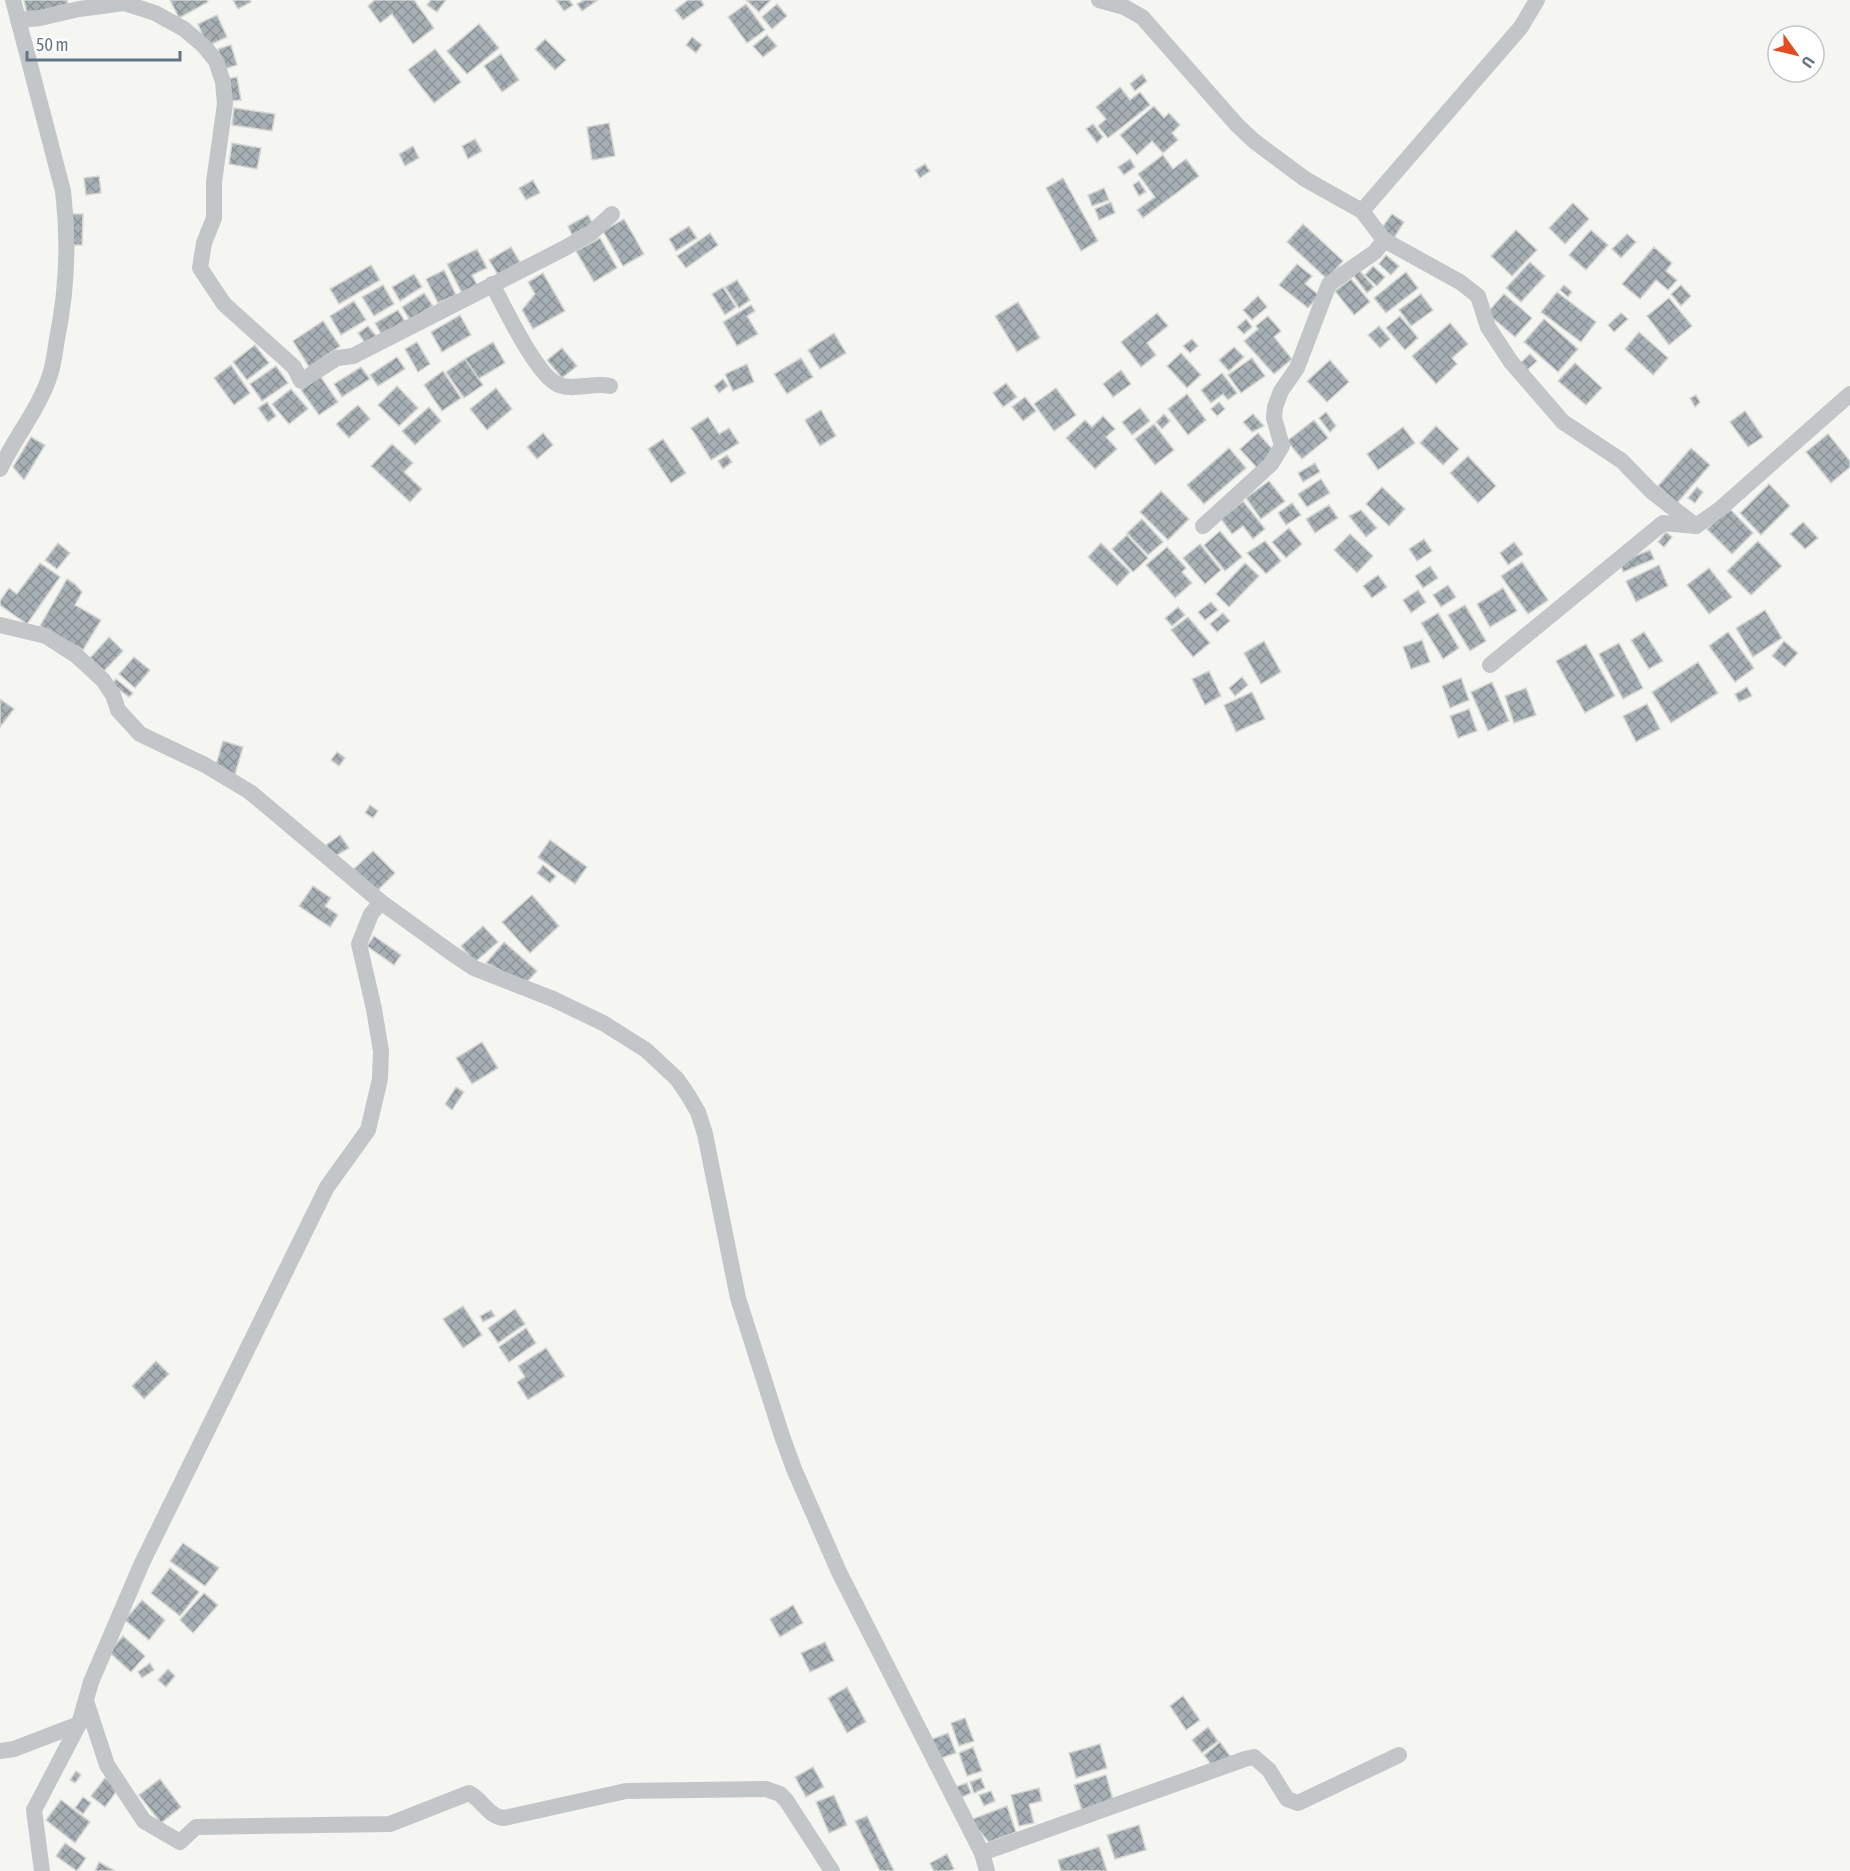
<svg xmlns="http://www.w3.org/2000/svg" width="1850" height="1871" font-family="'Asap Condensed',sans-serif">
  <defs>
    <pattern id="building-cross-hatch" width="8" height="8" patternUnits="userSpaceOnUse" patternTransform="scale(1.5)"><rect width="8" height="8" fill="#a6afb4"/><path d="M0 0l8 8M0 8l8-8" fill="none" stroke="#8b9398"/></pattern>
  </defs>
  <rect width="100%" height="100%" fill="#f5f5f1"/>
  <g fill="url(#building-cross-hatch)" stroke="#d6d6d3" stroke-width="1.5">
    <path d="M 24,0 L 67,0 L 68,4 L 27,14 Z"/>
    <path d="M 170,0 L 207,0 L 208,2 L 179,18 Z"/>
    <path d="M 233,0 L 250,0 L 251,2 L 238,9 Z"/>
    <path d="M 375,0 L 414,0 L 434,28 L 413,44 L 392,14 L 380,23 L 368,6 Z"/>
    <path d="M 431,0 L 446,0 L 437,12 L 427,5 Z"/>
    <path d="M 556,0 L 569,0 L 573,5 L 564,11 Z"/>
    <path d="M 584,0 L 598,0 L 582,11 L 577,4 Z"/>
    <path d="M 688,0 L 701,0 L 704,5 L 683,20 L 675,10 Z"/>
    <path d="M 746,0 L 771,0 L 759,12 Z"/>
    <path d="M 746,4 L 765,30 L 747,43 L 728,17 Z"/>
    <path d="M 777,4 L 787,16 L 772,29 L 762,17 Z"/>
    <path d="M 217,15 L 227,37 L 207,46 L 198,24 Z"/>
    <path d="M 479,24 L 499,48 L 467,74 L 447,51 Z"/>
    <path d="M 767,35 L 777,46 L 763,57 L 753,46 Z"/>
    <path d="M 692,37 L 702,45 L 696,53 L 686,45 Z"/>
    <path d="M 545,39 L 566,60 L 555,70 L 535,49 Z"/>
    <path d="M 231,45 L 237,65 L 224,69 L 218,49 Z"/>
    <path d="M 435,49 L 461,82 L 434,103 L 408,70 Z"/>
    <path d="M 501,54 L 519,80 L 502,92 L 484,66 Z"/>
    <path d="M 1142,74 L 1147,81 L 1135,91 L 1130,84 Z"/>
    <path d="M 237,77 L 241,100 L 231,101 L 227,79 Z"/>
    <path d="M 1120,87 L 1130,100 L 1140,92 L 1150,105 L 1108,138 L 1098,126 L 1106,119 L 1096,107 Z"/>
    <path d="M 1154,106 L 1164,118 L 1169,113 L 1180,125 L 1172,133 L 1178,140 L 1163,153 L 1152,141 L 1137,155 L 1120,135 Z"/>
    <path d="M 234,108 L 275,114 L 272,131 L 232,125 Z"/>
    <path d="M 609,123 L 615,156 L 592,160 L 587,127 Z"/>
    <path d="M 1093,124 L 1103,137 L 1097,143 L 1086,129 Z"/>
    <path d="M 475,139 L 482,151 L 468,159 L 462,146 Z"/>
    <path d="M 232,143 L 261,148 L 257,169 L 229,164 Z"/>
    <path d="M 413,146 L 419,158 L 405,166 L 399,154 Z"/>
    <path d="M 1163,155 L 1173,169 L 1186,159 L 1199,176 L 1143,218 L 1137,210 L 1155,197 L 1138,174 Z"/>
    <path d="M 1130,159 L 1135,167 L 1124,175 L 1118,167 Z"/>
    <path d="M 925,164 L 930,171 L 920,178 L 915,170 Z"/>
    <path d="M 99,176 L 101,193 L 86,195 L 84,178 Z"/>
    <path d="M 1063,178 L 1098,241 L 1081,251 L 1046,188 Z"/>
    <path d="M 533,180 L 540,193 L 526,200 L 519,188 Z"/>
    <path d="M 1139,181 L 1146,192 L 1139,196 L 1133,185 Z"/>
    <path d="M 1104,188 L 1109,200 L 1092,206 L 1088,195 Z"/>
    <path d="M 1111,202 L 1115,213 L 1099,220 L 1095,209 Z"/>
    <path d="M 1573,203 L 1589,219 L 1565,244 L 1549,228 Z"/>
    <path d="M 71,214 L 83,214 L 82,245 L 71,245 Z"/>
    <path d="M 1392,214 L 1404,222 L 1394,238 L 1381,229 Z"/>
    <path d="M 588,215 L 593,224 L 572,235 L 568,226 Z"/>
    <path d="M 624,219 L 644,254 L 623,266 L 603,231 Z"/>
    <path d="M 1303,224 L 1343,261 L 1327,279 L 1287,242 Z"/>
    <path d="M 689,226 L 697,238 L 676,251 L 669,239 Z"/>
    <path d="M 1516,230 L 1537,250 L 1512,276 L 1491,256 Z"/>
    <path d="M 1591,230 L 1608,245 L 1586,270 L 1569,255 Z"/>
    <path d="M 710,233 L 718,245 L 686,268 L 677,256 Z"/>
    <path d="M 1627,234 L 1636,242 L 1621,258 L 1612,249 Z"/>
    <path d="M 600,238 L 617,268 L 594,282 L 576,251 Z"/>
    <path d="M 511,247 L 520,262 L 498,275 L 489,260 Z"/>
    <path d="M 1654,247 L 1672,263 L 1666,271 L 1677,280 L 1668,290 L 1656,280 L 1640,299 L 1622,284 Z"/>
    <path d="M 477,249 L 487,268 L 472,275 L 477,285 L 462,293 L 447,264 Z"/>
    <path d="M 1386,255 L 1399,266 L 1391,275 L 1379,264 Z"/>
    <path d="M 1530,262 L 1545,276 L 1521,302 L 1506,288 Z"/>
    <path d="M 1297,264 L 1312,276 L 1305,284 L 1319,295 L 1308,308 L 1279,285 Z"/>
    <path d="M 371,265 L 380,280 L 339,304 L 330,289 Z"/>
    <path d="M 1373,266 L 1385,277 L 1377,286 L 1365,275 Z"/>
    <path d="M 444,270 L 456,295 L 438,303 L 426,279 Z"/>
    <path d="M 1359,270 L 1374,287 L 1367,293 L 1353,275 Z"/>
    <path d="M 1406,272 L 1418,288 L 1386,313 L 1374,298 Z"/>
    <path d="M 543,273 L 565,311 L 533,329 L 522,310 L 535,294 L 528,282 Z"/>
    <path d="M 414,274 L 422,287 L 400,301 L 392,287 Z"/>
    <path d="M 1351,279 L 1370,302 L 1354,315 L 1335,291 Z"/>
    <path d="M 737,280 L 750,300 L 739,308 L 725,287 Z"/>
    <path d="M 383,285 L 394,304 L 374,316 L 362,297 Z"/>
    <path d="M 1564,285 L 1572,292 L 1568,297 L 1560,290 Z"/>
    <path d="M 1681,285 L 1691,296 L 1681,306 L 1671,294 Z"/>
    <path d="M 723,287 L 736,307 L 725,315 L 712,294 Z"/>
    <path d="M 1557,292 L 1596,322 L 1581,342 L 1541,312 Z"/>
    <path d="M 424,293 L 433,306 L 410,320 L 402,307 Z"/>
    <path d="M 1421,294 L 1433,310 L 1411,326 L 1399,310 Z"/>
    <path d="M 1504,294 L 1532,318 L 1515,337 L 1487,313 Z"/>
    <path d="M 1258,296 L 1267,307 L 1252,320 L 1243,310 Z"/>
    <path d="M 1669,298 L 1692,326 L 1669,345 L 1647,316 Z"/>
    <path d="M 354,301 L 366,320 L 341,335 L 330,316 Z"/>
    <path d="M 1018,302 L 1040,338 L 1017,352 L 995,316 Z"/>
    <path d="M 751,305 L 755,311 L 747,316 L 758,334 L 737,346 L 723,322 Z"/>
    <path d="M 398,310 L 406,323 L 383,337 L 375,323 Z"/>
    <path d="M 1157,313 L 1168,326 L 1147,343 L 1156,355 L 1141,367 L 1121,342 Z"/>
    <path d="M 1621,313 L 1628,319 L 1614,332 L 1608,325 Z"/>
    <path d="M 460,315 L 471,335 L 442,352 L 431,332 Z"/>
    <path d="M 1268,316 L 1281,331 L 1274,337 L 1292,359 L 1274,374 L 1244,341 L 1258,329 L 1256,326 Z"/>
    <path d="M 1400,316 L 1418,338 L 1405,350 L 1386,328 Z"/>
    <path d="M 1246,319 L 1252,327 L 1244,334 L 1237,327 Z"/>
    <path d="M 1544,319 L 1578,349 L 1558,372 L 1524,342 Z"/>
    <path d="M 323,321 L 340,346 L 309,367 L 293,341 Z"/>
    <path d="M 1450,323 L 1468,344 L 1452,358 L 1457,364 L 1436,384 L 1412,356 Z"/>
    <path d="M 368,326 L 377,337 L 366,344 L 358,333 Z"/>
    <path d="M 1379,326 L 1390,339 L 1380,348 L 1368,335 Z"/>
    <path d="M 1639,332 L 1668,358 L 1653,375 L 1625,349 Z"/>
    <path d="M 834,333 L 846,353 L 820,369 L 808,350 Z"/>
    <path d="M 1192,339 L 1198,346 L 1190,353 L 1183,346 Z"/>
    <path d="M 417,342 L 430,364 L 418,372 L 405,349 Z"/>
    <path d="M 493,342 L 505,363 L 470,384 L 458,363 Z"/>
    <path d="M 255,345 L 269,363 L 247,380 L 233,362 Z"/>
    <path d="M 1234,347 L 1244,357 L 1229,371 L 1219,360 Z"/>
    <path d="M 562,348 L 577,366 L 562,378 L 547,360 Z"/>
    <path d="M 1181,353 L 1201,375 L 1187,388 L 1167,366 Z"/>
    <path d="M 1530,354 L 1537,361 L 1525,372 L 1518,365 Z"/>
    <path d="M 397,357 L 405,369 L 378,386 L 370,375 Z"/>
    <path d="M 801,358 L 813,377 L 787,394 L 774,374 Z"/>
    <path d="M 1252,358 L 1265,376 L 1241,393 L 1228,375 Z"/>
    <path d="M 465,359 L 483,385 L 464,398 L 446,372 Z"/>
    <path d="M 1330,360 L 1349,382 L 1327,402 L 1307,381 Z"/>
    <path d="M 1575,363 L 1602,388 L 1586,405 L 1558,381 Z"/>
    <path d="M 747,364 L 754,382 L 733,391 L 725,374 Z"/>
    <path d="M 231,365 L 250,393 L 234,405 L 214,378 Z"/>
    <path d="M 276,366 L 288,383 L 262,401 L 250,384 Z"/>
    <path d="M 361,367 L 370,379 L 342,397 L 334,384 Z"/>
    <path d="M 1121,370 L 1131,384 L 1113,397 L 1103,384 Z"/>
    <path d="M 443,371 L 461,398 L 442,411 L 424,385 Z"/>
    <path d="M 1222,373 L 1237,393 L 1228,400 L 1223,394 L 1211,403 L 1201,390 Z"/>
    <path d="M 320,376 L 338,402 L 319,415 L 301,390 Z"/>
    <path d="M 723,379 L 728,386 L 719,393 L 714,386 Z"/>
    <path d="M 1006,383 L 1017,397 L 1003,407 L 993,393 Z"/>
    <path d="M 397,386 L 418,408 L 399,426 L 378,405 Z"/>
    <path d="M 496,388 L 512,409 L 487,430 L 470,409 Z"/>
    <path d="M 1056,388 L 1076,415 L 1054,431 L 1034,404 Z"/>
    <path d="M 291,389 L 308,409 L 289,424 L 272,404 Z"/>
    <path d="M 1187,394 L 1206,420 L 1188,435 L 1168,409 Z"/>
    <path d="M 1696,395 L 1700,402 L 1695,407 L 1690,398 Z"/>
    <path d="M 1025,397 L 1036,411 L 1023,421 L 1012,407 Z"/>
    <path d="M 267,402 L 276,416 L 268,422 L 258,408 Z"/>
    <path d="M 1219,402 L 1225,409 L 1217,416 L 1211,409 Z"/>
    <path d="M 358,405 L 370,419 L 349,438 L 336,424 Z"/>
    <path d="M 429,407 L 441,421 L 415,445 L 402,431 Z"/>
    <path d="M 1140,408 L 1150,421 L 1132,435 L 1122,422 Z"/>
    <path d="M 821,410 L 836,436 L 820,446 L 805,420 Z"/>
    <path d="M 1745,411 L 1763,437 L 1748,447 L 1730,422 Z"/>
    <path d="M 1326,412 L 1336,426 L 1330,432 L 1319,418 Z"/>
    <path d="M 1164,414 L 1170,421 L 1162,429 L 1156,422 Z"/>
    <path d="M 1253,414 L 1264,426 L 1252,432 L 1243,422 Z"/>
    <path d="M 1103,416 L 1115,429 L 1106,437 L 1117,449 L 1095,469 L 1066,438 L 1085,420 L 1092,427 Z"/>
    <path d="M 708,417 L 719,434 L 729,428 L 739,443 L 711,460 L 691,428 Z"/>
    <path d="M 1314,420 L 1328,438 L 1302,459 L 1287,441 Z"/>
    <path d="M 1154,424 L 1174,450 L 1155,465 L 1135,439 Z"/>
    <path d="M 1436,426 L 1459,449 L 1443,465 L 1420,443 Z"/>
    <path d="M 1403,427 L 1415,443 L 1378,470 L 1367,454 Z"/>
    <path d="M 543,433 L 553,445 L 537,459 L 527,447 Z"/>
    <path d="M 1258,433 L 1275,452 L 1257,468 L 1240,449 Z"/>
    <path d="M 1828,434 L 1850,461 L 1850,467 L 1831,483 L 1806,452 Z"/>
    <path d="M 31,437 L 45,445 L 24,480 L 13,467 Z"/>
    <path d="M 663,439 L 686,473 L 671,483 L 648,449 Z"/>
    <path d="M 392,444 L 413,463 L 404,472 L 422,489 L 410,502 L 371,466 Z"/>
    <path d="M 1229,448 L 1246,468 L 1204,504 L 1187,485 Z"/>
    <path d="M 1691,448 L 1710,465 L 1677,503 L 1658,486 Z"/>
    <path d="M 727,455 L 732,462 L 723,469 L 718,461 Z"/>
    <path d="M 1468,456 L 1496,486 L 1478,503 L 1450,473 Z"/>
    <path d="M 1315,463 L 1320,472 L 1303,482 L 1298,473 Z"/>
    <path d="M 1321,479 L 1330,493 L 1307,507 L 1298,494 Z"/>
    <path d="M 1269,481 L 1285,501 L 1261,519 L 1246,498 Z"/>
    <path d="M 1769,484 L 1790,506 L 1761,535 L 1740,513 Z"/>
    <path d="M 1382,487 L 1405,509 L 1389,526 L 1366,504 Z"/>
    <path d="M 1697,487 L 1703,492 L 1695,503 L 1688,498 Z"/>
    <path d="M 1161,491 L 1189,519 L 1168,540 L 1140,512 Z"/>
    <path d="M 1243,501 L 1265,529 L 1253,539 L 1243,526 L 1232,534 L 1221,519 Z"/>
    <path d="M 1292,503 L 1301,515 L 1286,525 L 1278,513 Z"/>
    <path d="M 1329,505 L 1338,518 L 1315,533 L 1306,519 Z"/>
    <path d="M 1729,508 L 1753,533 L 1732,554 L 1707,529 Z"/>
    <path d="M 1361,510 L 1377,528 L 1366,537 L 1349,516 Z"/>
    <path d="M 1142,519 L 1163,542 L 1148,555 L 1127,533 Z"/>
    <path d="M 1803,522 L 1818,538 L 1805,549 L 1790,534 Z"/>
    <path d="M 1289,528 L 1302,544 L 1286,558 L 1272,542 Z"/>
    <path d="M 1220,531 L 1242,557 L 1225,571 L 1204,545 Z"/>
    <path d="M 1666,532 L 1672,537 L 1664,547 L 1658,542 Z"/>
    <path d="M 1350,534 L 1373,556 L 1357,573 L 1334,550 Z"/>
    <path d="M 1127,535 L 1148,558 L 1133,572 L 1112,549 Z"/>
    <path d="M 1424,539 L 1432,551 L 1417,561 L 1409,549 Z"/>
    <path d="M 1265,541 L 1281,561 L 1266,574 L 1247,553 Z"/>
    <path d="M 1758,541 L 1782,566 L 1751,595 L 1727,571 Z"/>
    <path d="M 1514,542 L 1523,554 L 1508,565 L 1500,553 Z"/>
    <path d="M 58,543 L 70,553 L 57,569 L 45,560 Z"/>
    <path d="M 1101,543 L 1130,572 L 1117,586 L 1088,557 Z"/>
    <path d="M 1200,544 L 1221,570 L 1205,584 L 1183,558 Z"/>
    <path d="M 1167,547 L 1186,568 L 1182,572 L 1192,583 L 1175,598 L 1146,565 Z"/>
    <path d="M 1650,550 L 1654,559 L 1623,572 L 1620,562 Z"/>
    <path d="M 1522,562 L 1548,600 L 1528,614 L 1501,576 Z"/>
    <path d="M 40,563 L 60,577 L 27,624 L 0,605 L 0,601 L 9,588 L 17,594 Z"/>
    <path d="M 1245,563 L 1259,576 L 1229,607 L 1216,594 Z"/>
    <path d="M 1659,565 L 1668,586 L 1636,602 L 1626,581 Z"/>
    <path d="M 1430,566 L 1438,578 L 1423,588 L 1415,576 Z"/>
    <path d="M 1709,568 L 1732,597 L 1709,614 L 1687,585 Z"/>
    <path d="M 1378,575 L 1387,587 L 1372,598 L 1363,586 Z"/>
    <path d="M 67,579 L 75,584 L 82,592 L 75,605 L 101,620 L 83,650 L 40,626 Z"/>
    <path d="M 1448,585 L 1456,597 L 1441,607 L 1433,595 Z"/>
    <path d="M 1503,588 L 1517,611 L 1490,627 L 1477,604 Z"/>
    <path d="M 1418,590 L 1426,602 L 1411,613 L 1403,600 Z"/>
    <path d="M 1211,602 L 1218,610 L 1205,620 L 1198,612 Z"/>
    <path d="M 1465,605 L 1486,641 L 1470,651 L 1448,615 Z"/>
    <path d="M 1178,607 L 1185,615 L 1172,626 L 1165,618 Z"/>
    <path d="M 1765,610 L 1782,638 L 1753,657 L 1736,628 Z"/>
    <path d="M 1223,613 L 1230,621 L 1217,632 L 1210,624 Z"/>
    <path d="M 1438,613 L 1459,648 L 1443,659 L 1421,623 Z"/>
    <path d="M 1188,617 L 1210,643 L 1193,657 L 1171,630 Z"/>
    <path d="M 1644,632 L 1663,661 L 1649,669 L 1631,640 Z"/>
    <path d="M 1728,632 L 1754,668 L 1735,682 L 1709,646 Z"/>
    <path d="M 109,637 L 123,651 L 104,671 L 90,658 Z"/>
    <path d="M 1422,640 L 1430,662 L 1411,669 L 1403,647 Z"/>
    <path d="M 1264,641 L 1281,672 L 1261,684 L 1244,653 Z"/>
    <path d="M 1784,641 L 1798,653 L 1785,667 L 1772,656 Z"/>
    <path d="M 1619,643 L 1643,688 L 1623,699 L 1599,654 Z"/>
    <path d="M 1586,644 L 1615,696 L 1585,713 L 1556,661 Z"/>
    <path d="M 134,657 L 150,670 L 135,688 L 119,674 Z"/>
    <path d="M 1698,662 L 1718,693 L 1671,723 L 1652,692 Z"/>
    <path d="M 1209,671 L 1221,696 L 1205,705 L 1192,679 Z"/>
    <path d="M 1242,677 L 1248,685 L 1235,696 L 1229,688 Z"/>
    <path d="M 1461,678 L 1469,700 L 1450,708 L 1442,686 Z"/>
    <path d="M 116,679 L 133,693 L 129,697 L 112,684 Z"/>
    <path d="M 1492,682 L 1509,721 L 1488,731 L 1471,692 Z"/>
    <path d="M 1747,687 L 1752,696 L 1739,702 L 1735,694 Z"/>
    <path d="M 1526,688 L 1536,715 L 1514,723 L 1505,696 Z"/>
    <path d="M 1252,692 L 1265,719 L 1236,732 L 1224,705 Z"/>
    <path d="M 0,699 L 14,709 L 0,727 Z"/>
    <path d="M 1647,704 L 1660,729 L 1636,742 L 1623,716 Z"/>
    <path d="M 1469,709 L 1477,731 L 1458,738 L 1450,716 Z"/>
    <path d="M 223,741 L 243,747 L 235,774 L 215,768 Z"/>
    <path d="M 337,752 L 345,758 L 339,766 L 331,760 Z"/>
    <path d="M 370,805 L 378,811 L 373,818 L 365,813 Z"/>
    <path d="M 340,835 L 349,848 L 334,857 L 326,845 Z"/>
    <path d="M 550,840 L 587,867 L 575,884 L 538,857 Z"/>
    <path d="M 373,851 L 395,873 L 376,892 L 354,869 Z"/>
    <path d="M 543,865 L 556,876 L 550,883 L 537,873 Z"/>
    <path d="M 313,886 L 331,898 L 325,906 L 338,915 L 330,927 L 299,906 Z"/>
    <path d="M 532,895 L 559,926 L 530,953 L 502,922 Z"/>
    <path d="M 483,926 L 498,942 L 475,962 L 461,946 Z"/>
    <path d="M 374,936 L 401,955 L 394,965 L 367,946 Z"/>
    <path d="M 504,942 L 537,971 L 526,983 L 486,963 Z"/>
    <path d="M 482,1042 L 498,1068 L 472,1084 L 456,1058 Z"/>
    <path d="M 456,1087 L 464,1092 L 452,1110 L 445,1104 Z"/>
    <path d="M 463,1306 L 482,1335 L 463,1348 L 443,1319 Z"/>
    <path d="M 515,1309 L 525,1324 L 498,1343 L 488,1328 Z"/>
    <path d="M 491,1310 L 495,1316 L 483,1322 L 480,1316 Z"/>
    <path d="M 526,1328 L 536,1343 L 509,1362 L 499,1347 Z"/>
    <path d="M 546,1348 L 565,1376 L 528,1400 L 517,1382 L 525,1377 L 518,1366 Z"/>
    <path d="M 156,1361 L 169,1374 L 144,1399 L 132,1386 Z"/>
    <path d="M 183,1543 L 219,1568 L 205,1586 L 170,1561 Z"/>
    <path d="M 170,1568 L 199,1592 L 180,1616 L 151,1593 Z"/>
    <path d="M 204,1593 L 218,1605 L 193,1633 L 180,1620 Z"/>
    <path d="M 142,1600 L 165,1620 L 149,1640 L 125,1620 Z"/>
    <path d="M 793,1605 L 803,1623 L 780,1637 L 770,1619 Z"/>
    <path d="M 123,1636 L 145,1656 L 131,1672 L 109,1652 Z"/>
    <path d="M 825,1642 L 834,1661 L 810,1672 L 801,1653 Z"/>
    <path d="M 150,1663 L 154,1670 L 142,1678 L 138,1672 Z"/>
    <path d="M 168,1669 L 175,1676 L 166,1687 L 158,1680 Z"/>
    <path d="M 847,1687 L 866,1722 L 847,1733 L 828,1698 Z"/>
    <path d="M 1183,1696 L 1200,1720 L 1186,1730 L 1170,1706 Z"/>
    <path d="M 965,1718 L 974,1741 L 959,1746 L 951,1723 Z"/>
    <path d="M 1208,1727 L 1218,1741 L 1202,1753 L 1192,1740 Z"/>
    <path d="M 948,1733 L 956,1753 L 938,1759 L 930,1740 Z"/>
    <path d="M 1220,1742 L 1230,1756 L 1214,1768 L 1204,1755 Z"/>
    <path d="M 1100,1744 L 1107,1768 L 1076,1778 L 1069,1753 Z"/>
    <path d="M 973,1747 L 982,1771 L 967,1776 L 959,1753 Z"/>
    <path d="M 813,1767 L 824,1787 L 806,1797 L 795,1777 Z"/>
    <path d="M 76,1771 L 81,1775 L 75,1783 L 70,1780 Z"/>
    <path d="M 1106,1775 L 1113,1800 L 1082,1810 L 1074,1785 Z"/>
    <path d="M 105,1778 L 118,1789 L 105,1807 L 91,1796 Z"/>
    <path d="M 981,1778 L 985,1788 L 974,1793 L 970,1782 Z"/>
    <path d="M 160,1779 L 181,1807 L 161,1823 L 139,1795 Z"/>
    <path d="M 967,1783 L 971,1793 L 960,1798 L 955,1787 Z"/>
    <path d="M 1039,1788 L 1042,1801 L 1029,1804 L 1034,1823 L 1019,1826 L 1011,1795 Z"/>
    <path d="M 991,1791 L 995,1801 L 984,1806 L 979,1795 Z"/>
    <path d="M 834,1795 L 847,1825 L 829,1833 L 816,1802 Z"/>
    <path d="M 83,1797 L 91,1803 L 83,1814 L 75,1808 Z"/>
    <path d="M 61,1800 L 90,1822 L 75,1843 L 46,1820 Z"/>
    <path d="M 1007,1806 L 1016,1832 L 989,1842 L 970,1820 Z"/>
    <path d="M 867,1816 L 894,1871 L 880,1871 L 855,1821 Z"/>
    <path d="M 1139,1825 L 1146,1850 L 1115,1859 L 1107,1835 Z"/>
    <path d="M 65,1843 L 86,1858 L 77,1871 L 56,1856 Z"/>
    <path d="M 1099,1847 L 1107,1871 L 1061,1871 L 1058,1860 Z"/>
    <path d="M 947,1854 L 954,1869 L 949,1871 L 934,1871 L 930,1863 Z"/>
    <path d="M 99,1862 L 115,1871 L 95,1871 Z"/>
  </g>
  <g fill="none" stroke-linecap="round" stroke-linejoin="round">
    <g stroke="#c2c6c9" stroke-width="16">
      <path d="M 1099,0 L 1124,7 L 1142,17 L 1237,125 L 1254,141 L 1305,179 L 1362,211 L 1384,240 L 1460,282 L 1478,296 L 1488,327 L 1511,362 L 1563,422 L 1622,461 L 1651,491 L 1696,526 L 1720,509 L 1850,394"/>
      <path d="M 18,20 L 40,18 L 79,9 L 124,3 L 155,13 L 184,29 L 204,46 L 216,61 L 223,82 L 225,104 L 214,182 L 214,218 L 204,243 L 200,268 L 224,304 L 294,367 L 301,381 L 337,358 L 353,356 L 565,248 L 591,233 L 612,214"/>
      <path d="M 1362,211 L 1521,27 L 1537,0"/>
      <path d="M 492,284 C 504,306 537,377 559,385 C 575,391 593,382 610,386"/>
      <path d="M 0,469 C 15,437 39,409 50,375 C 54,363 55,350 57,339 C 67,290 69,240 63,191 L 13,0"/>
      <path d="M 1203,526 L 1271,464 L 1282,446 L 1274,418 L 1275,407 L 1281,391 L 1297,368 L 1329,284 L 1375,252 L 1384,240"/>
      <path d="M 0,625 L 46,636 L 77,656 L 103,680 L 113,695 L 118,710 L 140,734 L 205,765 L 250,792 L 381,902 L 453,954 L 474,968 L 553,999 L 603,1023 L 646,1050 L 677,1079 L 688,1095 L 698,1112 L 705,1134 L 738,1298 L 782,1436 L 794,1469 L 839,1572 L 982,1853 L 987,1871"/>
      <path d="M 1490,665 L 1663,523 L 1696,526"/>
      <path d="M 86,1701 L 107,1765 L 144,1821 L 180,1842 L 196,1827 L 390,1824 L 469,1793 C 483,1800 487,1816 504,1818 L 626,1791 L 766,1789 L 780,1794 L 786,1800 L 832,1871"/>
      <path d="M 0,1751 L 14,1749 L 79,1724"/>
      <path d="M 982,1853 L 1245,1759 L 1254,1757 L 1269,1770 L 1287,1799 L 1298,1803 L 1399,1755"/>
      <path d="M 42,1871 L 34,1810 L 79,1724 L 91,1682 L 142,1563 L 327,1187 L 368,1130 L 380,1079 L 381,1051 L 374,1009 L 359,944 L 371,914 L 381,902"/>
    </g>
  </g>
  <g transform="translate(1796 54) rotate(124)"><circle r="28" fill="#ffffff" stroke="#c1c8cd" stroke-width="1.5"/>
  <path d="M0-4.5L10 22L0 15L-10 22Z" fill="#e54c21"/>
  <text y="-9" font-size="16" font-weight="bold" text-anchor="middle" fill="#637582">U</text>
  </g>
  <path d="M27 51v9h153v-9" fill="none" stroke="#637582" stroke-width="3"/>
  <text x="36" y="51" font-size="18" fill="#637582" stroke="#ffffff" stroke-width="4.5" paint-order="stroke">50 m</text>
</svg>
